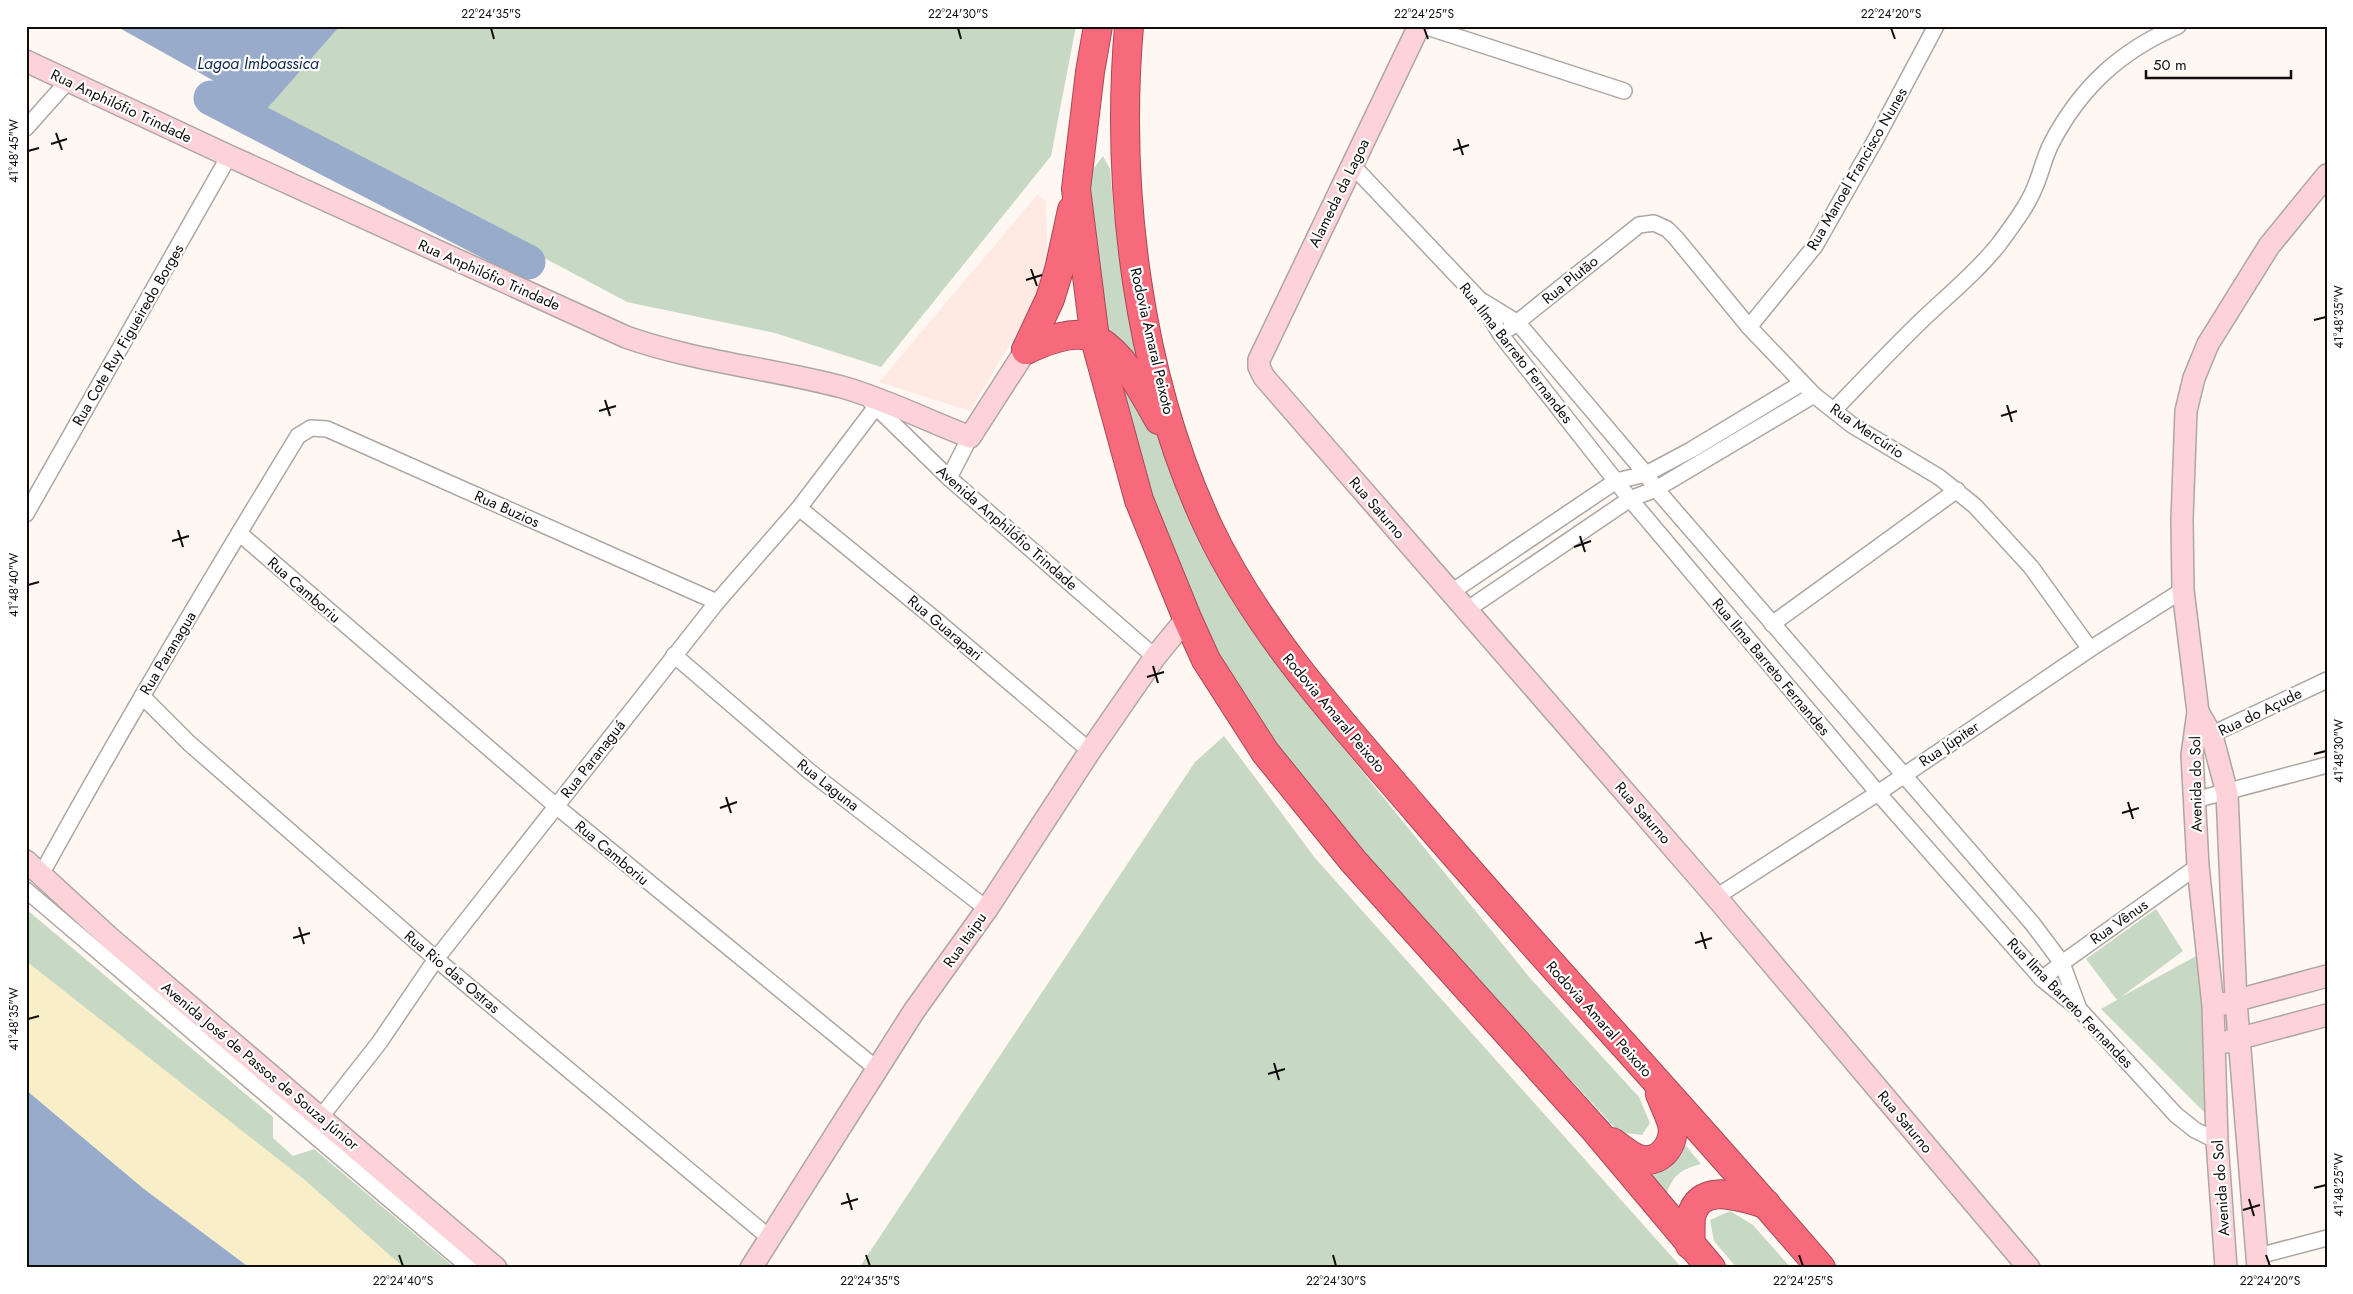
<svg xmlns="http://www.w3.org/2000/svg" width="2353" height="1294" font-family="Jost,sans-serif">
  <rect width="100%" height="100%" fill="#fef7f2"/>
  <path fill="#fee9e3" d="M 1038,194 L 1046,201 L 1048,280 L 970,411 L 879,382 Z"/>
  <g fill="#c7d9c4">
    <path d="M 340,26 L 1076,26 L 1051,156 L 881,367 L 775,333 L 627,302 L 266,110 Z"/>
    <path d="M 1103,156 L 1110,169 L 1114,214 L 1135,353 L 1105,335 L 1087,211 L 1091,172 Z"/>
    <path d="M 1108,364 L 1149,412 L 1212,566 L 1296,690 L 1530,978 L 1639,1097 L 1650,1123 L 1642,1135 L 1619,1132 L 1327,817 L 1223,674 L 1152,510 Z"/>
    <path d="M 1224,736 L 1315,858 L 1682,1268 L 859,1268 L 1195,762 Z"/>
    <path d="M 26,909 L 273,1117 L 273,1138 L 293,1156 L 314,1149 L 455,1268 L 404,1268 L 301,1177 L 26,1000 Z"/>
    <path d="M 2156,909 L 2183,951 L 2121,997 L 2200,954 L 2206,1114 L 2101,1009 L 2117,1000 L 2086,959 Z"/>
    <path d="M 1681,1140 L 1701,1164 C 1680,1170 1674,1174 1666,1195 L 1644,1169 Z"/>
    <path d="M 1730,1211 L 1753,1225 L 1791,1268 L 1737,1268 L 1714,1241 L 1710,1220 Z"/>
  </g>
  <path fill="#f8efc9" d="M 26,961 L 301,1177 L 404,1268 L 250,1268 L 144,1189 L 26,1090 Z"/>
  <g fill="#98abca">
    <path d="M 116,26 L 340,26 L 266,110 Z"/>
    <path d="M 26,1090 L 144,1189 L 250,1268 L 26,1268 Z"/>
  </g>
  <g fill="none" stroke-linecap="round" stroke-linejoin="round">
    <path stroke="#98abca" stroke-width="35" d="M 211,98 L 528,262"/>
    <g stroke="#ada6a2" stroke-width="18">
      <g id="street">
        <path d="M 1424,26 L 1624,91"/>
        <path d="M 26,128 L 67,82"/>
        <path d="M 1353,166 L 1480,300 L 1501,335 L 1630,499 L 1878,793 L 2042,979 L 2079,1009 L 2176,1115 L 2195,1130 L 2217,1141"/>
        <path d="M 1482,301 L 1518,323 L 1646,474 L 1656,489 L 2032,923 L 2062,963 L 2079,1009"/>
        <path d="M 1749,327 L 1815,246 L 1877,137 L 1936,26"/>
        <path d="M 1510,328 L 1639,225 L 1654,223 L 1667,229 L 1676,238 L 1749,327 L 1814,395 L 1852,425 L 1939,477 L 1975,506 L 2031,567 L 2090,649"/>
        <path d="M 870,401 L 949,478 L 1155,657"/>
        <path d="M 1834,410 C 1863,380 1891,350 1921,321 C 1947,296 1976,273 1999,244 C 2012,226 2027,207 2035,187 C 2041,173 2044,158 2051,144 C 2080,88 2120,51 2178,26"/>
        <path d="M 949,478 L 970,437"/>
        <path d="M 799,508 L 936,620 L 1090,751"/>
        <path d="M 26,514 L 229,156"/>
        <path d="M 239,533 L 556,806 L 877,1069"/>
        <path d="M 1450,593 L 1616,481 L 1646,474 L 1691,450 L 1802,383"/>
        <path d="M 1465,611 L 1630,499 L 1656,489 L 1814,395"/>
        <path d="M 1772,624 L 1957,490"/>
        <path d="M 674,655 L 809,771 L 987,909"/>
        <path d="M 142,696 L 189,743 L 436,959 L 771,1239"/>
        <path d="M 2204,738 L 2327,680"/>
        <path d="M 2195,800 L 2327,765"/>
        <path d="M 42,873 C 123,725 210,580 298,436 L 311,428 L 327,429 L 717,602"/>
        <path d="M 26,890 L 470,1268"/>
        <path d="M 1716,897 L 1878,793 L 2090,649 L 2183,590"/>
        <path d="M 2042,979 L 2062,963 L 2198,866"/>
        <path d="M 320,1118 L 379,1043 L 436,959 L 717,602 L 799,508 L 875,408"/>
        <path d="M 2258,1256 L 2327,1238"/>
      </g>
    </g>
    <g stroke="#ada6a2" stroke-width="24">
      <g id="secondary">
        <path d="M 1419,26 L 1259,360 L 1259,367 L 1264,377 L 1716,897 L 2029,1268"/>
        <path d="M 26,61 L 229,156 L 626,337 C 697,362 770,368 842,387 C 885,399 928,421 970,437 L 1026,350"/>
        <path d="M 2198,712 L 2212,736 L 2227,793 L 2236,1001 L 2258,1268"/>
        <path d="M 26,861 L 110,938 L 496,1268"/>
        <path d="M 2223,1004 L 2327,976"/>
        <path d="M 2226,1042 L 2327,1015"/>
        <path d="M 751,1268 L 914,1011 L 987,909 L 1090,751 L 1155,657 L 1187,618"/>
        <path d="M 2226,1268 L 2217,1141 L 2213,1006 L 2198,866 L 2192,755 L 2198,712 L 2183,590 L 2182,519 L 2186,411 L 2194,378 L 2208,344 L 2269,246 L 2327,175"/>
      </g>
    </g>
    <g stroke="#a64955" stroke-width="30">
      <g id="highway">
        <path d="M 1098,26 L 1090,72 L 1076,189 L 1095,339 L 1139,500 L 1187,618 L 1206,660 L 1265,752 L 1354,862 L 1596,1131 L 1711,1268"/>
        <path d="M 1129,26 C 1115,190 1138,376 1208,526 C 1259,634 1341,722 1418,812 C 1550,966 1689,1114 1821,1268"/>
        <path d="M 1026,350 C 1045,341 1075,328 1096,339 C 1125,356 1143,392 1159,420"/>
        <path d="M 1026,350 L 1050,299 L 1059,270 L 1072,210"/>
        <path d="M 1612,1142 C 1621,1148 1631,1158 1642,1160 C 1662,1163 1676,1142 1672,1124 C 1669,1114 1664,1104 1660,1094"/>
        <path d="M 1690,1245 C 1691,1236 1690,1226 1691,1217 C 1700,1180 1743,1198 1766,1204"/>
      </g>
    </g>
    <use href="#street" stroke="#fff" stroke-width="15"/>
    <use href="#secondary" stroke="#fdd2d8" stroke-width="21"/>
    <use href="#highway" stroke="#f76a7c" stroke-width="28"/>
  </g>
  <path fill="none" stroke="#100d0c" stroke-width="2" d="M 491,28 L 494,39M 958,28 L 961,39M 1424,28 L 1428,39M 1891,28 L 1895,39M 56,133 L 62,150M 1458,139 L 1463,155M 51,144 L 67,139M 1453,150 L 1469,145M 28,151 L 39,148M 1031,269 L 1037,286M 1026,280 L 1042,275M 2314,320 L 2326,317M 605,400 L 610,416M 2007,405 L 2012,422M 599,411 L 616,406M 2001,416 L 2017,411M 178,530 L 183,547M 1580,536 L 1585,552M 172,541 L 189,536M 1574,547 L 1591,541M 28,585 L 39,582M 1153,666 L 1158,683M 1147,677 L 1164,672M 2314,754 L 2326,751M 726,797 L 731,813M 2128,802 L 2133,819M 720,808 L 737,802M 2122,813 L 2139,808M 299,927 L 304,944M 1701,932 L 1706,949M 293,938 L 310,933M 1695,943 L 1712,938M 28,1019 L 39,1016M 1274,1063 L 1279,1080M 1268,1074 L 1285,1069M 2314,1188 L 2326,1185M 847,1193 L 852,1210M 2249,1199 L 2254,1216M 841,1204 L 858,1199M 2243,1210 L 2260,1205M 399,1255 L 403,1266M 866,1255 L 870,1266M 1333,1255 L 1336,1266M 1799,1255 L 1803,1266M 2266,1255 L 2270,1266"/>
  <g text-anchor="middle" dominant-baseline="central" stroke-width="4.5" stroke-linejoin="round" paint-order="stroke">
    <g font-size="15" fill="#100d0c" stroke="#fff">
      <text transform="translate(121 106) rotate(25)">Rua Anphilófio Trindade</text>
      <text transform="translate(1857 169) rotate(-60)">Rua Manoel Francisco Nunes</text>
      <text transform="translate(1339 193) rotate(-64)">Alameda da Lagoa</text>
      <text transform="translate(489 275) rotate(24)">Rua Anphilófio Trindade</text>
      <text transform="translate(1570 280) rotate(-39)">Rua Plutão</text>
      <text transform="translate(128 335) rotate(-60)">Rua Cote Ruy Figueiredo Borges</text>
      <text transform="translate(1152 341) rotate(77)">Rodovia Amaral Peixoto</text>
      <text transform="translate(1516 353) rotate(52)">Rua Ilma Barreto Fernandes</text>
      <text transform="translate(1867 431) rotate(34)">Rua Mercúrio</text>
      <text transform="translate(1377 508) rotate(49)">Rua Saturno</text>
      <text transform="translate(507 509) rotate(24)">Rua Buzios</text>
      <text transform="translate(1007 528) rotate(41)">Avenida Anphilófio Trindade</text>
      <text transform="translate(304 590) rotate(41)">Rua Camboriu</text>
      <text transform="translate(945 628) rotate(40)">Rua Guarapari</text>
      <text transform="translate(168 653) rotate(-59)">Rua Paranagua</text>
      <text transform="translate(1771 667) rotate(50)">Rua Ilma Barreto Fernandes</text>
      <text transform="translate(2260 712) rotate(-26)">Rua do Açude</text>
      <text transform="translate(1334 713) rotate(50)">Rodovia Amaral Peixoto</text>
      <text transform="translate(1949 744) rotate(-34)">Rua Júpiter</text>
      <text transform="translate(593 759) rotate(-52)">Rua Paranaguá</text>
      <text transform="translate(2196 784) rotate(-91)">Avenida do Sol</text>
      <text transform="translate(828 785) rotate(38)">Rua Laguna</text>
      <text transform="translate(1643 813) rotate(49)">Rua Saturno</text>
      <text transform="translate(612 853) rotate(40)">Rua Camboriu</text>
      <text transform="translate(2119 922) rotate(-35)">Rua Vênus</text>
      <text transform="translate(965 940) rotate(-55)">Rua Itaipu</text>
      <text transform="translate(452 972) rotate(40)">Rua Rio das Ostras</text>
      <text transform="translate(2070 1003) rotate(46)">Rua Ilma Barreto Fernandes</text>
      <text transform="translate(1599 1019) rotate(48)">Rodovia Amaral Peixoto</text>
      <text transform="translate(260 1066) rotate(40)">Avenida José de Passos de Souza Júnior</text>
      <text transform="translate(1905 1122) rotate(50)">Rua Saturno</text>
      <text transform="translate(2221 1188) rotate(-94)">Avenida do Sol</text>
    </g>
    <g font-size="16" font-style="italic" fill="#102851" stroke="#fff">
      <text x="258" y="63">Lagoa Imboassica</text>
    </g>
  </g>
  <rect width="2353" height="1294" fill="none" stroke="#ffffff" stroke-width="55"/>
  <path d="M2146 70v8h145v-8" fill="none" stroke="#100d0c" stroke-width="2.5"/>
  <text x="2153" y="70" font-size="15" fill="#100d0c" stroke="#ffffff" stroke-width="4" paint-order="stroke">50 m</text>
  <rect x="28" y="28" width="2298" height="1238" fill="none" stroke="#100d0c" stroke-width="2"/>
  <g font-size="12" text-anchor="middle" fill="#100d0c">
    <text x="491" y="18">22°24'35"S</text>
    <text x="958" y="18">22°24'30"S</text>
    <text x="1424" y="18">22°24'25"S</text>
    <text x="1891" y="18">22°24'20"S</text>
    <text transform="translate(14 151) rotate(-90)" y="4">41°48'45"W</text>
    <text transform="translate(2339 317) rotate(-90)" y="4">41°48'35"W</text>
    <text transform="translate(14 585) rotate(-90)" y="4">41°48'40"W</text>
    <text transform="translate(2339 751) rotate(-90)" y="4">41°48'30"W</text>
    <text transform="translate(14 1019) rotate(-90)" y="4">41°48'35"W</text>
    <text transform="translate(2339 1185) rotate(-90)" y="4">41°48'25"W</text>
    <text x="403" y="1285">22°24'40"S</text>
    <text x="870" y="1285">22°24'35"S</text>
    <text x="1336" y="1285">22°24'30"S</text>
    <text x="1803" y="1285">22°24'25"S</text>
    <text x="2270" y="1285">22°24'20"S</text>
  </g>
</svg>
